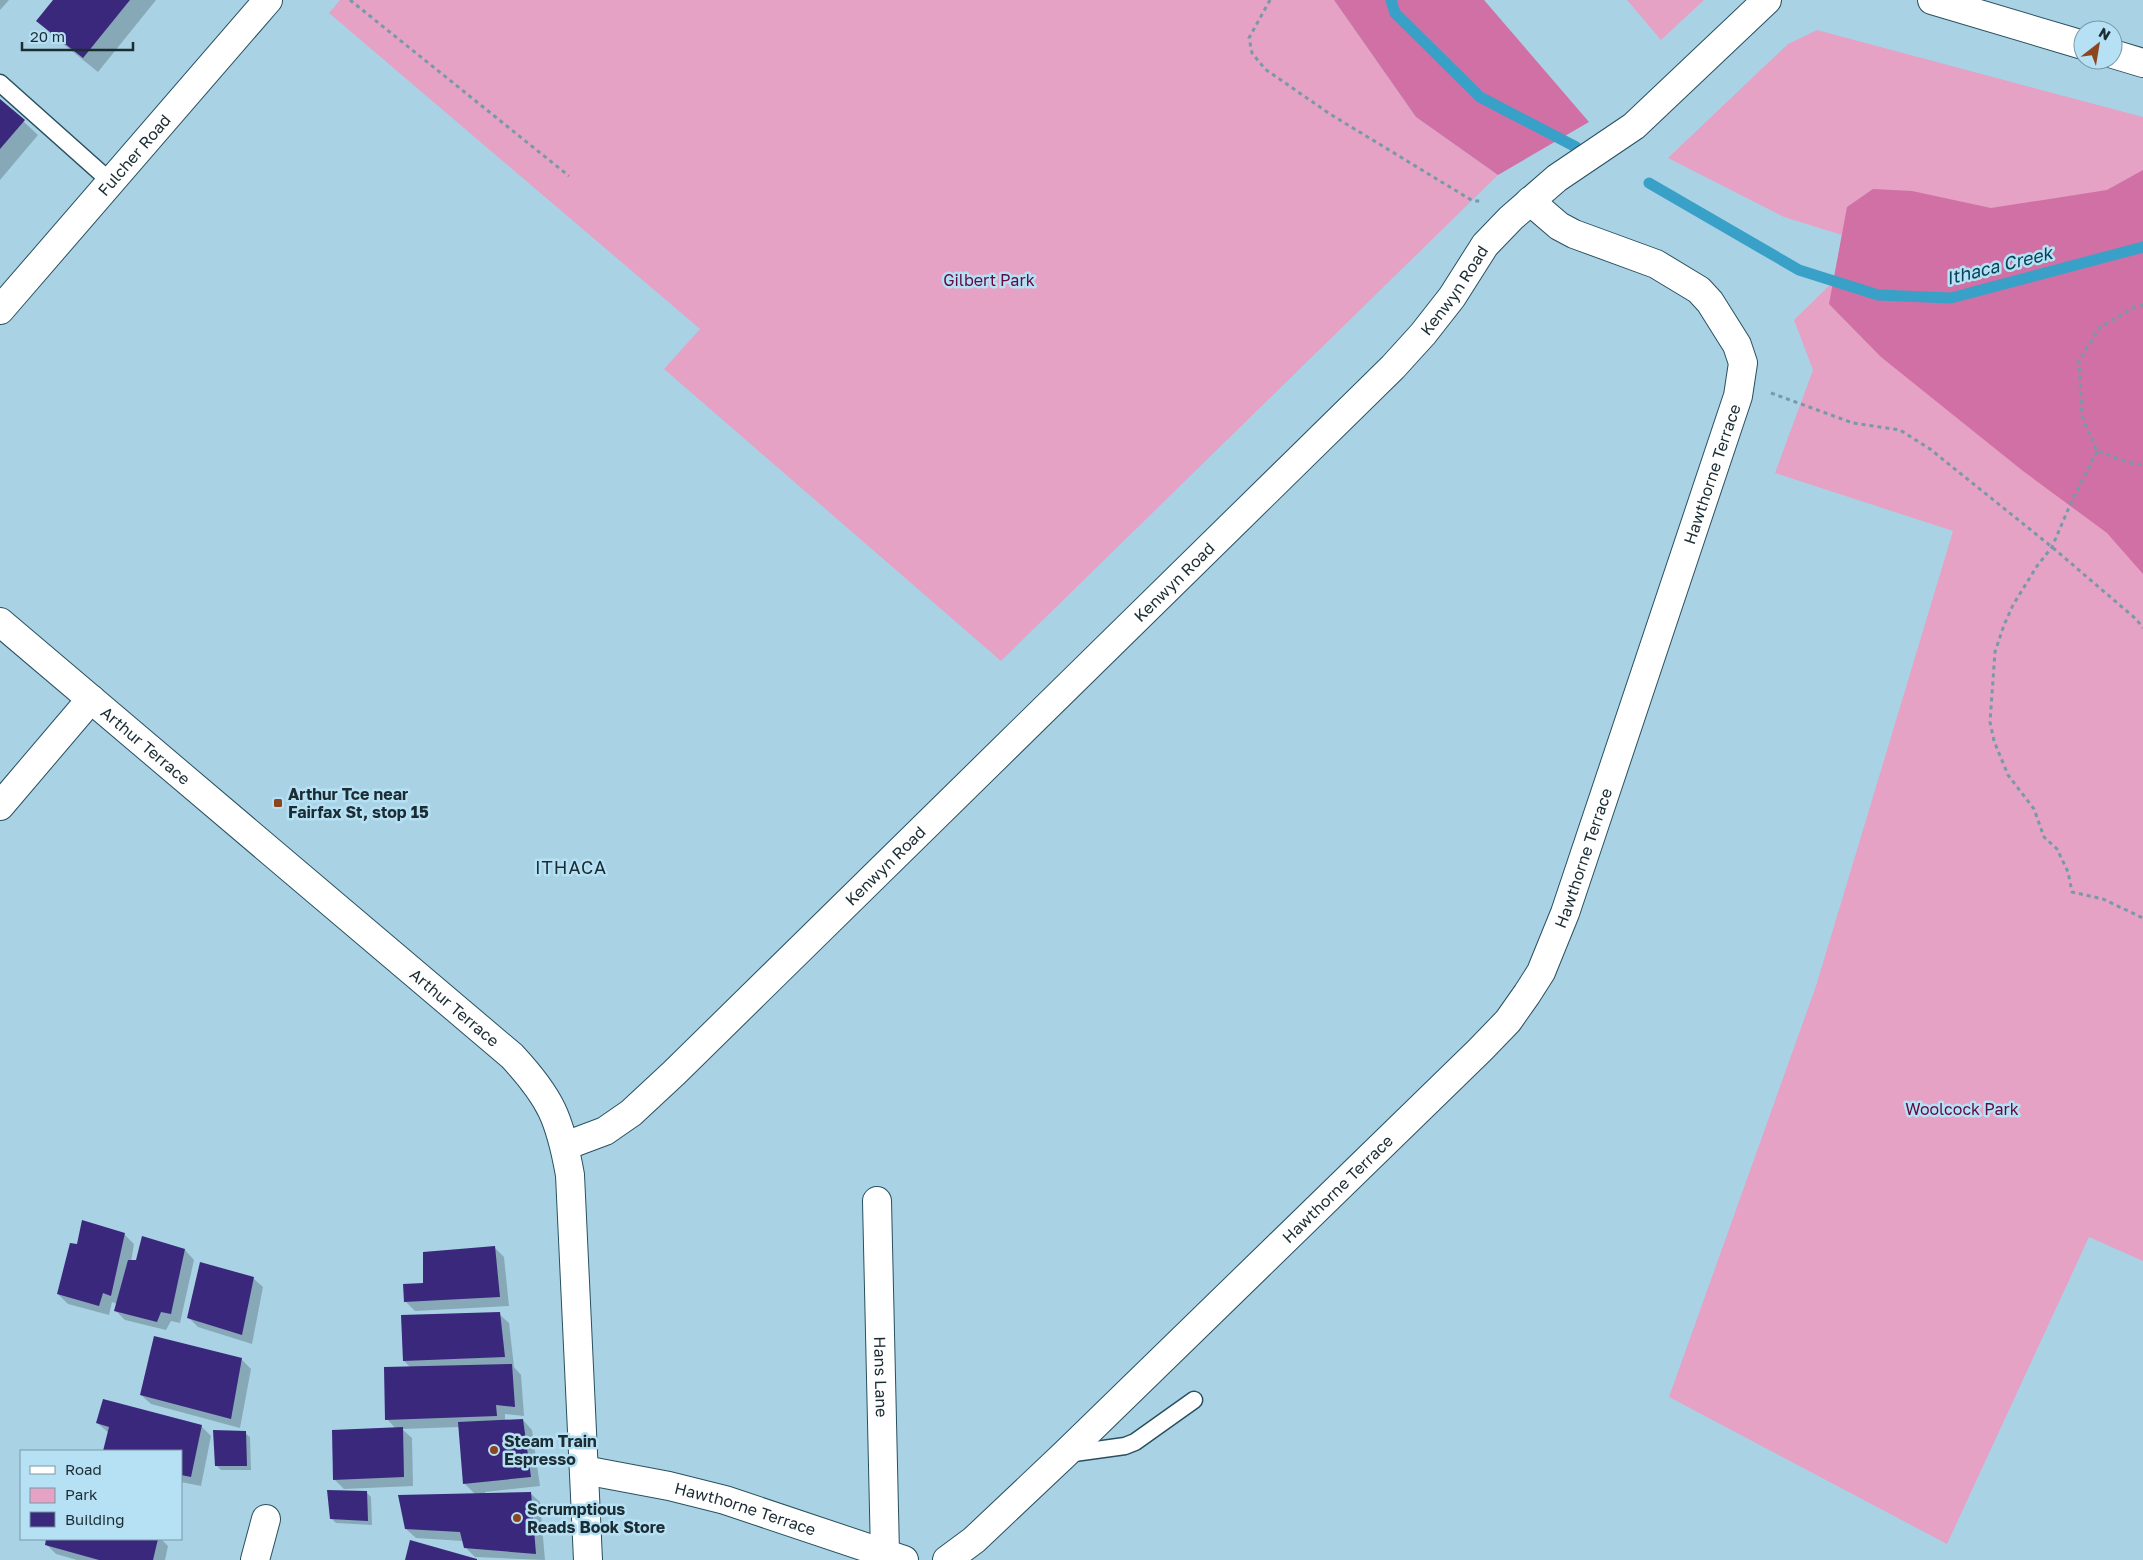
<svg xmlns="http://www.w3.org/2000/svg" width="2143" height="1560" font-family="'Golos Text',sans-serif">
  <rect width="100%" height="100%" fill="#a9d3e5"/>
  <g fill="#e5a2c4">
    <path d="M 340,0 L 1334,0 L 1416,117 L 1498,175 L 1001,661 L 664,369 L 700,329 L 329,13 Z"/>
    <path d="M 1627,0 L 1704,0 L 1661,40 Z"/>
    <path d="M 1817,30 L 2143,117 L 2143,1261 L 2089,1237 L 1947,1544 L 1669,1397 L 1816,986 L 1953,531 L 1775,473 L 1813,370 L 1794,320 L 1834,281 L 1842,235 L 1784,217 L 1668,158 L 1788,44 Z"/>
  </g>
  <g fill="#d070a5">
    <path d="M 1334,0 L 1484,0 L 1589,122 L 1498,175 L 1416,117 Z"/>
    <path d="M 2143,170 L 2143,574 L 2107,533 L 2023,471 L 1881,357 L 1829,304 L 1847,207 L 1873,189 L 1912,191 L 1991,208 L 2107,190 Z"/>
  </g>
  <g fill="#0003">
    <path d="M 0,0 L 9,0 L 0,10 Z"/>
    <path d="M 55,0 L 156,0 L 98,72 L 52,35 L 38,21 Z"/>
    <path d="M 0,100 L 38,135 L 0,180 Z"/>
    <path d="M 83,1222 L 125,1235 L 134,1244 L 131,1262 L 137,1262 L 143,1238 L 185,1250 L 194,1260 L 180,1323 L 171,1321 L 166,1330 L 125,1320 L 116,1311 L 117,1304 L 112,1302 L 109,1315 L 68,1304 L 58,1294 L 78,1245 Z"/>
    <path d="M 494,1247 L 504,1257 L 509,1306 L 415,1311 L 405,1301 L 424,1284 Z"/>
    <path d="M 253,1278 L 263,1287 L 252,1344 L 198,1327 L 189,1318 Z"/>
    <path d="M 499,1314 L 509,1323 L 514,1367 L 521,1375 L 524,1416 L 505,1414 L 505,1421 L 523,1420 L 532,1430 L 540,1486 L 485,1492 L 485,1494 L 530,1493 L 540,1502 L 545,1560 L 475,1557 L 465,1547 L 463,1541 L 416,1538 L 406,1529 L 475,1494 L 465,1484 L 460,1427 L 402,1429 L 412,1438 L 413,1486 L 344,1489 L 334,1479 L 396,1429 L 387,1419 L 411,1368 L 404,1361 Z"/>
    <path d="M 241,1359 L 251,1369 L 240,1428 L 151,1404 L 141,1395 Z"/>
    <path d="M 97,1423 L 201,1426 L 211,1436 L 201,1486 L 181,1482 L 181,1451 L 104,1451 L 109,1433 Z"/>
    <path d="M 245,1433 L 250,1437 L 251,1470 L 221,1470 L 216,1465 Z"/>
    <path d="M 366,1492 L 371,1497 L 372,1525 L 336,1523 L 331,1518 Z"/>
    <path d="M 47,1539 L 161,1539 L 168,1546 L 165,1560 L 77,1560 L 56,1554 L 46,1544 Z"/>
  </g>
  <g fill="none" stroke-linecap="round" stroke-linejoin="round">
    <g stroke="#39a0c7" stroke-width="11">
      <path d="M 1391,0 L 1395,13 L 1480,97 L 1576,147"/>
      <path d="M 1649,183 L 1799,270 L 1878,295 L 1951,298 L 2143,247"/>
    </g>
  </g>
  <g fill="#3a287c">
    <path d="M 53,0 L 130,0 L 83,58 L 36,21 Z"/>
    <path d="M 0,99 L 25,120 L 0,149 Z"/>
    <path d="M 82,1220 L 125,1233 L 111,1296 L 103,1293 L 99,1306 L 57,1294 L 70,1243 L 77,1244 Z"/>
    <path d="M 142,1236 L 185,1249 L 171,1314 L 161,1312 L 157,1322 L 114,1311 L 128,1260 L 136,1260 Z"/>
    <path d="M 495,1246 L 500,1297 L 404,1302 L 403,1284 L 423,1283 L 423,1252 Z"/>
    <path d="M 200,1262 L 254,1277 L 242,1335 L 187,1318 Z"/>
    <path d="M 500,1312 L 505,1357 L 403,1361 L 401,1315 Z"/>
    <path d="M 154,1336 L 242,1358 L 231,1419 L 140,1395 Z"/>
    <path d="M 512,1364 L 515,1407 L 496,1405 L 497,1416 L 385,1420 L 384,1367 Z"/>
    <path d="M 103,1399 L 202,1425 L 191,1477 L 181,1475 L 181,1451 L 103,1451 L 109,1427 L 96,1423 Z"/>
    <path d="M 523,1419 L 531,1477 L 463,1484 L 458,1422 Z"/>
    <path d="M 403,1427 L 404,1477 L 333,1480 L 332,1430 Z"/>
    <path d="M 213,1430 L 246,1431 L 247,1466 L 215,1466 Z"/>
    <path d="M 327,1490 L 367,1491 L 368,1521 L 330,1519 Z"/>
    <path d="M 531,1492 L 536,1554 L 464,1548 L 460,1532 L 405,1529 L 398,1495 Z"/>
    <path d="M 46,1539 L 158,1539 L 153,1560 L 99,1560 L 45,1545 Z"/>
    <path d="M 410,1540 L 477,1559 L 477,1560 L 405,1560 Z"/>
  </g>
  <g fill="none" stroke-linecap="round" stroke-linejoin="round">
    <g stroke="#295060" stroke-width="19">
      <g id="lane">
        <path d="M 0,83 L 111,182"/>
        <path d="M 1067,1454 L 1125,1446 L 1135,1442 L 1194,1400"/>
      </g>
    </g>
    <g stroke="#295060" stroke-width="30">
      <g id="street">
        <path d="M 1932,0 L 2083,45"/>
        <path d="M 2113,54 L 2143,63"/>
        <path d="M 0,806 L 91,699"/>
        <path id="s1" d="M 565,1146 L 605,1131 L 631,1113 L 674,1073 L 1393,367 L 1423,334 L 1452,297 L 1485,245 L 1511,218 L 1557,178 L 1634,126 L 1767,0"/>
        <path id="s2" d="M 877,1201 L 885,1554"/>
        <path id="s3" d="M 584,1470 L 669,1486 L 725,1500 L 904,1560"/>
        <path d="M 255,1560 L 266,1519"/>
        <path id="s4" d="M 947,1560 L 974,1540 L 1065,1454 L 1480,1050 L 1508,1021 L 1527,994 L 1541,972 L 1565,913 L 1738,396 L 1743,363 L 1737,345 L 1710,302 L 1699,290 L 1656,264 L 1574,234 L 1559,226 L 1530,201"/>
      </g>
    </g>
    <g stroke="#295060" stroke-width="30">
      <g id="secondary">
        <path id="s5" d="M 0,310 L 268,0"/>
        <path id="s6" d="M 0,622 L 512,1056 C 551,1098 560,1119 570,1175 L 588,1560"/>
      </g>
    </g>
    <g stroke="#7899a8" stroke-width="3" stroke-dasharray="4 4" stroke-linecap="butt">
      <path d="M 350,0 L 569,176"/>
      <path d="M 1270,0 L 1249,38 L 1252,53 L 1265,69 L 1330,114 L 1435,178 L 1473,201 L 1481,201"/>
      <path d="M 2143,305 L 2138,305 L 2099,328 L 2079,361 L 2082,416 L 2097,451 L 2131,463 L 2143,465"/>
      <path d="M 1771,393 L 1853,423 L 1900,430 L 1930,449 L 2052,547 L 2136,619 L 2143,628"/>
      <path d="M 2097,451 L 2070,505 L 2052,547 L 2037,566 L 2013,605 L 2004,625 L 1995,652 L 1990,722 L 1994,741 L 2008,775 L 2034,809 L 2044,837 L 2057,849 L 2068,872 L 2072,892 L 2103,899 L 2143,918"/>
    </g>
    <use href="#lane" stroke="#fff" stroke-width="16"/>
    <use href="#street" stroke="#fff" stroke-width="28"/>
    <use href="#secondary" stroke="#fff" stroke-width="28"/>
  </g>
  <g fill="#8c461f" stroke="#b6e0f3" stroke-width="2">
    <rect x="273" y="798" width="10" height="10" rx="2.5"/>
    <circle cx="494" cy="1450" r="5"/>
    <circle cx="517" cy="1518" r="5"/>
  </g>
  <g text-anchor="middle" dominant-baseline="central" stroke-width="5" stroke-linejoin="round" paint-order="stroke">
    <g font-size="16" fill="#1b2c33" stroke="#b6e0f3">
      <text stroke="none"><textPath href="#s5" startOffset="205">Fulcher Road</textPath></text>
      <text stroke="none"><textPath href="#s1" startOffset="1239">Kenwyn Road</textPath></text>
      <text stroke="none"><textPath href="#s4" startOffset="1364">Hawthorne Terrace</textPath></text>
      <text stroke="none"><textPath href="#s1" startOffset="834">Kenwyn Road</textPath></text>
      <text stroke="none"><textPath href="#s6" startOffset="191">Arthur Terrace</textPath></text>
      <text stroke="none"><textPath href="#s4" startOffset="959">Hawthorne Terrace</textPath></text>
      <text stroke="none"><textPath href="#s1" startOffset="429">Kenwyn Road</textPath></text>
      <text stroke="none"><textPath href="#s6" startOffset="596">Arthur Terrace</textPath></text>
      <text stroke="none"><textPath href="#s4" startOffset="539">Hawthorne Terrace</textPath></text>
      <text stroke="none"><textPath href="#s2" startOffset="176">Hans Lane</textPath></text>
      <text stroke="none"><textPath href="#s3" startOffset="166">Hawthorne Terrace</textPath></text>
    </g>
    <g font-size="16" fill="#620843" stroke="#b6e0f3">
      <text x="989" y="280">Gilbert Park</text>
      <text x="1962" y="1109">Woolcock Park</text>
    </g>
    <g font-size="16" font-weight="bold" fill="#1b2c33" stroke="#b6e0f3" text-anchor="start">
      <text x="288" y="794">Arthur Tce near<tspan x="288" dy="18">Fairfax St, stop 15</tspan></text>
      <text x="504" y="1441">Steam Train<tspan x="504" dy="18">Espresso</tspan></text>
      <text x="527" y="1509">Scrumptious<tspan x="527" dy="18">Reads Book Store</tspan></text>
    </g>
    <g font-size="18" font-style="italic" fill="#064357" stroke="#b6e0f3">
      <text transform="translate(1999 265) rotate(-14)">Ithaca Creek</text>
    </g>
    <g font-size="18" letter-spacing="1" fill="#1b2c33" stroke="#b6e0f3">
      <text x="571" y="867">ITHACA</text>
    </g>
  </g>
  <rect x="20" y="1450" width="162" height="90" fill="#b6e0f3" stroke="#7898a6"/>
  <rect x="30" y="1466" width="25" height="8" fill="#ffffff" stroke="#7898a6"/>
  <text x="65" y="1475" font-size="15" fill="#1b2c33">Road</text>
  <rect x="30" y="1488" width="25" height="15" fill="#e5a2c4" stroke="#7898a6"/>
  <text x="65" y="1500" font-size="15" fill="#1b2c33">Park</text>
  <rect x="30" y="1512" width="25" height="15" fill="#3a287c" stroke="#7898a6"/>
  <text x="65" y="1525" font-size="15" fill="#1b2c33">Building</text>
  <g transform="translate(2098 45) rotate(31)"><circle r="24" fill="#b6e0f3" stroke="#7898a6"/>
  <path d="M0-4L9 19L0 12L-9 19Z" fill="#8c461f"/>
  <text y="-8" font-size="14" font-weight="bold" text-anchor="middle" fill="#1b2c33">N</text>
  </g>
  <path d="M22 42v8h111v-8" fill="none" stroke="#1b2c33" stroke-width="2.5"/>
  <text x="30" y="42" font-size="15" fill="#1b2c33" stroke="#b6e0f3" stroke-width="4" paint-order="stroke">20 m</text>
</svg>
